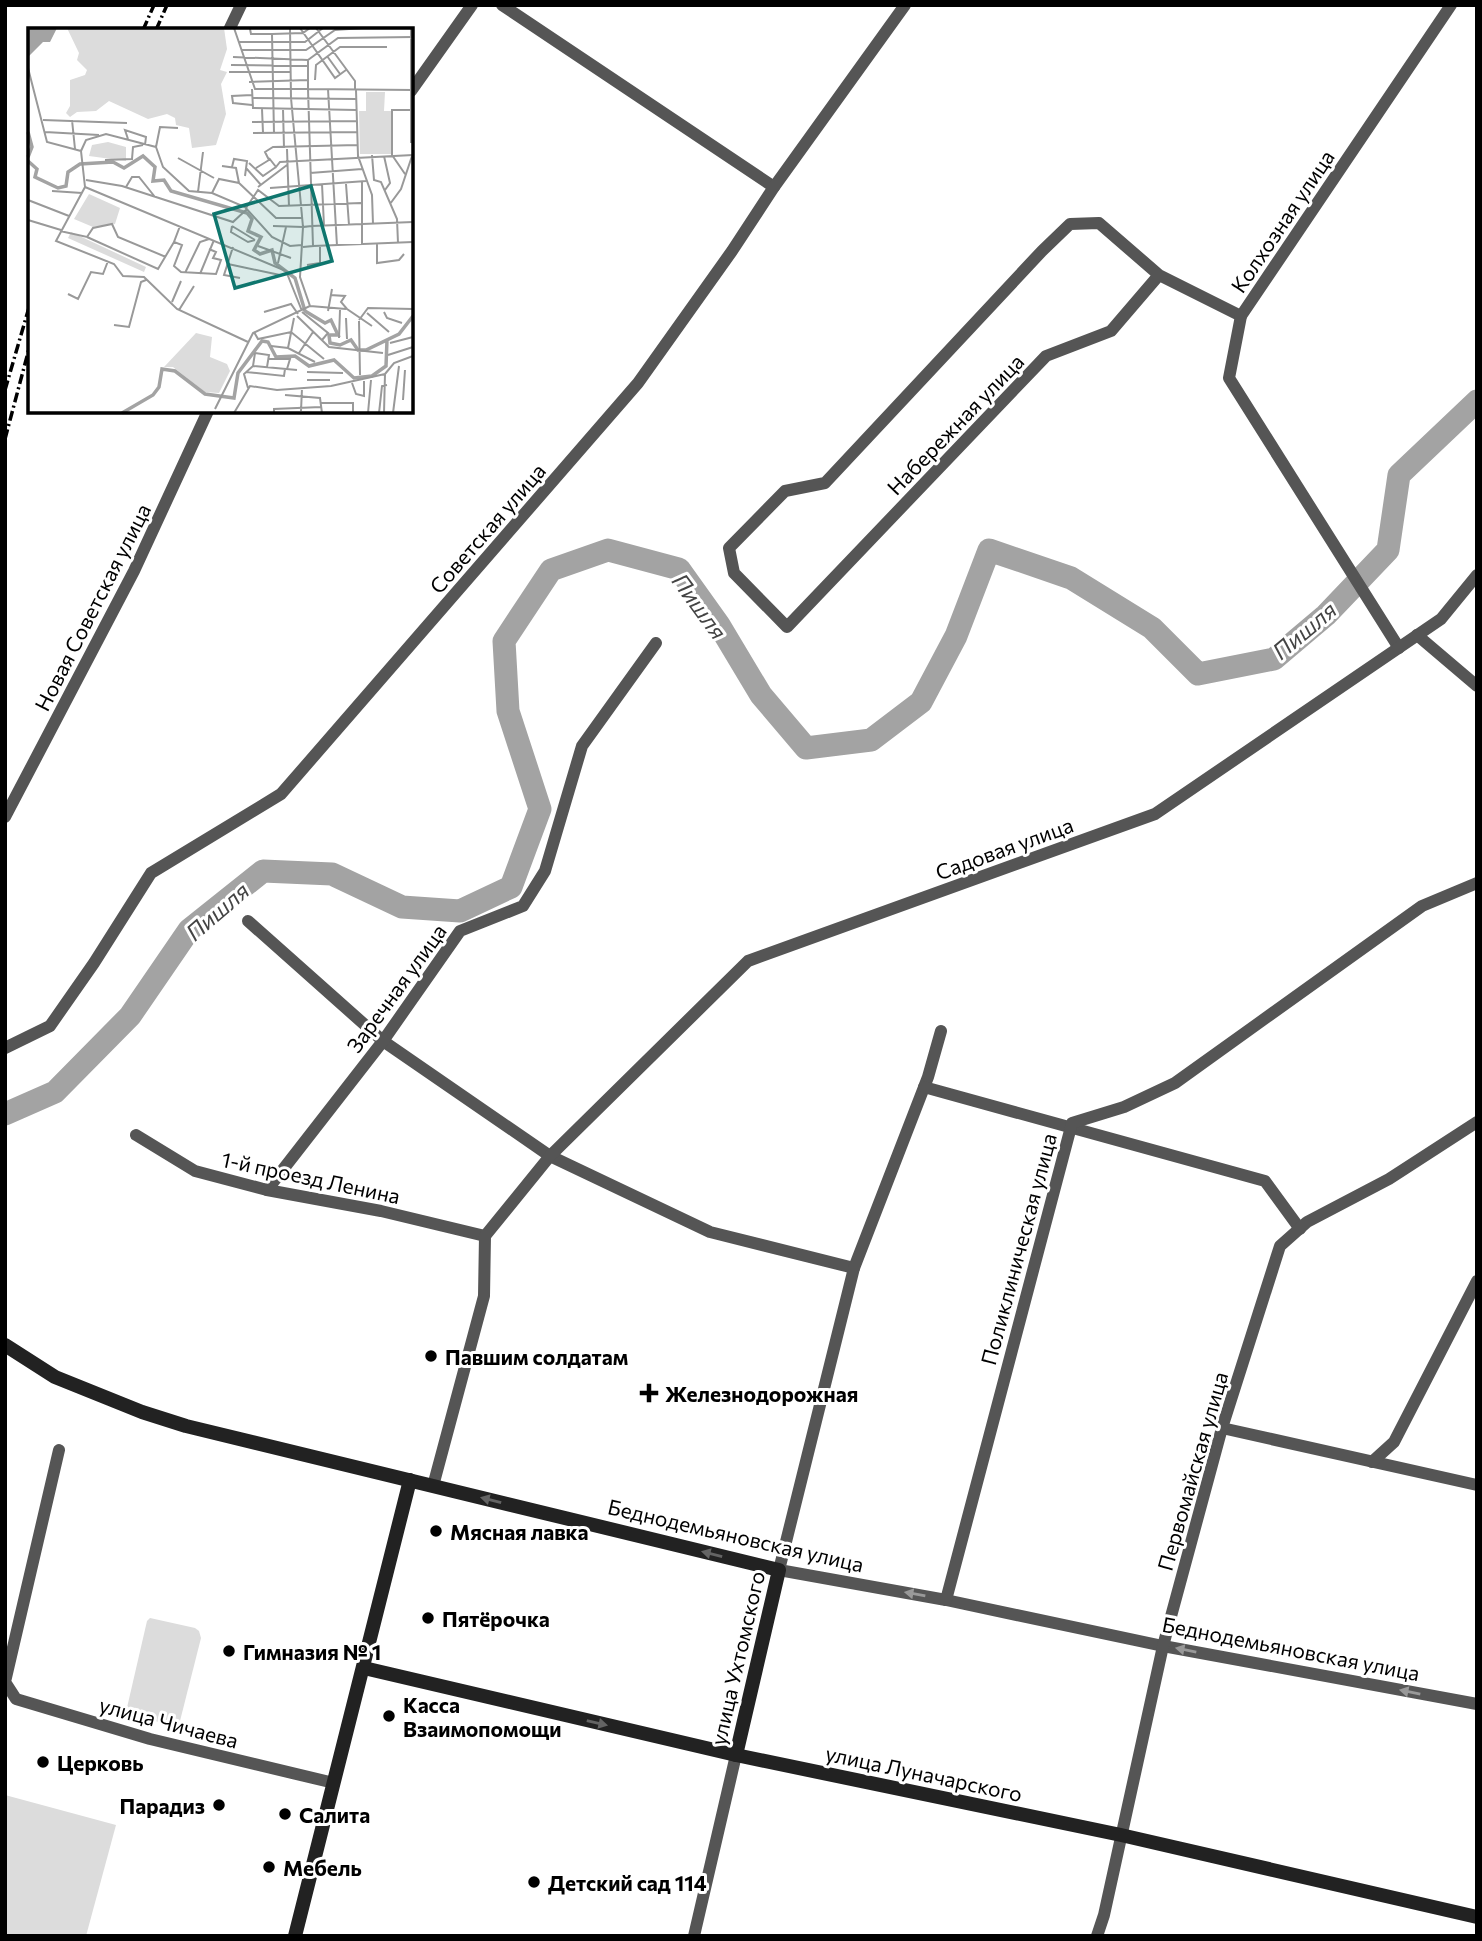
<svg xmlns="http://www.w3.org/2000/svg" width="1482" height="1941" font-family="Commissioner,sans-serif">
  <rect width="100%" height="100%" fill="#fff"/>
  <g fill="#dcdcdc">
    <path d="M 150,1618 L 195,1628 L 199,1631 L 201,1638 L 180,1721 L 177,1726 L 129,1715 L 126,1712 L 147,1621 Z"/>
    <path d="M 5,1795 L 116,1825 L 86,1936 L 5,1936 Z"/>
  </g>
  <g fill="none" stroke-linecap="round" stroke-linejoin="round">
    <path stroke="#a3a3a3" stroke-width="23" d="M 5,1114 L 55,1092 L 130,1016 L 189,930 L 263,871 L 332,874 L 402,907 L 460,911 L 511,887 L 540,809 L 508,711 L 504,641 L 551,570 L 608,550 L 679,569 L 719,625 L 761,695 L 806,748 L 871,740 L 921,702 L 956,636 L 989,550 L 1071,578 L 1152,628 L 1198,674 L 1274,659 L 1326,615 L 1388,550 L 1399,475 L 1477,401"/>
    <g stroke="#555" stroke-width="12">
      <path d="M 502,5 L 774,187"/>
      <path d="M 229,30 L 241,5"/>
      <path d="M 411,91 L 472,5"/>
      <path d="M 1159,275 L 1099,223 L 1070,224 L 1042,251 L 825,483 L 785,491 L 729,548 L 734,573 L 787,627 L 1046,356 L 1111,331 L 1159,275 L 1241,316"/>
      <path d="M 1417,635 L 1477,686"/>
      <path d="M 1399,648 L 1229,378 L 1241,316 L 1451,5"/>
      <path d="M 5,817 L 134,571 L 208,411"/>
      <path d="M 248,921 L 383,1041 L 550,1156 L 710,1232 L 854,1268"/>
      <path d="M 941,1031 L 928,1077 L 854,1268 L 779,1570 L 946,1600 L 1163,1646 L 1477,1704"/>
      <path d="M 5,1048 L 50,1026 L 94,963 L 151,873 L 281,794 L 638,383 L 732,251 L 774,187 L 905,5"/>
      <path d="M 924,1087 L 1265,1181 L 1300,1229"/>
      <path d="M 136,1135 L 195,1171 L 267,1190 L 381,1211 L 485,1236"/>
      <path d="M 267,1190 L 383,1041 L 460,931 L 523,906 L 545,871 L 582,746 L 656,643"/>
      <path d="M 1222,1428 L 1477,1485"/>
      <path d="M 59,1450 L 5,1682 L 16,1699 L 150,1739 L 334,1783"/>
      <path d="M 1372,1462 L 1394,1442 L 1477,1281"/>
      <path d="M 433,1486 L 484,1296 L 485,1236 L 550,1156 L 748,961 L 1155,814 L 1441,619 L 1477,575"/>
      <path d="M 946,1600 L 1072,1123 L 1124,1107 L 1175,1083 L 1422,906 L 1477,883"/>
      <path d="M 694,1936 L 736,1755"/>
      <path d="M 1097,1936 L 1104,1915 L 1163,1646 L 1222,1428 L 1280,1246 L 1307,1222 L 1389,1179 L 1477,1122"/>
    </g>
    <g stroke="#222" stroke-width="14">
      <path d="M 5,1345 L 55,1377 L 142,1412 L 186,1426 L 779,1570 L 736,1755"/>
      <path d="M 364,1668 L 736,1755 L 1121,1835 L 1477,1917"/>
      <path d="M 295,1936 L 410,1480"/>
    </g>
    <g stroke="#000" stroke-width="3.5" stroke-dasharray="10 3.5 2 3.5" stroke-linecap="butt">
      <path d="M 143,30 L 154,5"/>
      <path d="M 156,30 L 167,5"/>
      <path d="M 5,390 L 30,304"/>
      <path d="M 5,439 L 30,345"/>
    </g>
  </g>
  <defs><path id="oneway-solid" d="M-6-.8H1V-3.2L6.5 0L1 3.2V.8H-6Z" transform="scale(1.75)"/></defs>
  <g fill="#646464">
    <use href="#oneway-solid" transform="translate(491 1500) rotate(-166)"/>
    <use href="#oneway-solid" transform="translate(712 1554) rotate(-166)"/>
    <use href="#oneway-solid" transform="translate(597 1723) rotate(13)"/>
  </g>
  <g fill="#999">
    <use href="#oneway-solid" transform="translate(915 1594) rotate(-170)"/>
    <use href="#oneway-solid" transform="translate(1186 1650) rotate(-169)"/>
    <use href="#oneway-solid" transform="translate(1410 1692) rotate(-169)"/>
  </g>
  <g fill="#000" stroke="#fff" stroke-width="2.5">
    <circle cx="431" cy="1356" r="7"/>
    <path d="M645.5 1382.5h7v7h7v7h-7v7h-7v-7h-7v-7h7z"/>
    <circle cx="436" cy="1531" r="7"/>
    <circle cx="428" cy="1618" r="7"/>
    <circle cx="229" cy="1651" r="7"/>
    <circle cx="389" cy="1716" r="7"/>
    <circle cx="43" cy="1762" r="7"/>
    <circle cx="219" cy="1805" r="7"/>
    <circle cx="285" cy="1814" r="7"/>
    <circle cx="269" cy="1867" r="7"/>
    <circle cx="534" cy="1882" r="7"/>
  </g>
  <g text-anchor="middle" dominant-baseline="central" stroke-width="6" stroke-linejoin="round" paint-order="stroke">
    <g font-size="21" fill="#000" stroke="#fff">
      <text transform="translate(1282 221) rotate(-56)">Колхозная улица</text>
      <text transform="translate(955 424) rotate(-46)">Набережная улица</text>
      <text transform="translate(487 528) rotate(-49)">Советская улица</text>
      <text transform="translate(92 607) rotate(-63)">Новая Советская улица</text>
      <text transform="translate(1004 848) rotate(-20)">Садовая улица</text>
      <text transform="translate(396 988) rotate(-54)">Заречная улица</text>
      <text transform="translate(311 1177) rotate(12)">1-й проезд Ленина</text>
      <text transform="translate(1018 1249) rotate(-75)">Поликлиническая улица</text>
      <text transform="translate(1192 1471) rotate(-74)">Первомайская улица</text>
      <text transform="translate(736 1535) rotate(13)">Беднодемьяновская улица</text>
      <text transform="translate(1291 1648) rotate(11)">Беднодемьяновская улица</text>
      <text transform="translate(737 1658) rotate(-77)">улица Ухтомского</text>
      <text transform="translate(169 1722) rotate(15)">улица Чичаева</text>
      <text transform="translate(924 1773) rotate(12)">улица Луначарского</text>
    </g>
    <g font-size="21" font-weight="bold" fill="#000" stroke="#fff" text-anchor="start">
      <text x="445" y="1356">Павшим солдатам</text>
      <text x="665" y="1393">Железнодорожная</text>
      <text x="450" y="1531">Мясная лавка</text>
      <text x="442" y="1618">Пятёрочка</text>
      <text x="243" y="1651">Гимназия № 1</text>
      <text x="403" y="1704">Касса<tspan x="403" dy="24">Взаимопомощи</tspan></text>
      <text x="57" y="1762">Церковь</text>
      <text x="205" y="1805" text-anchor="end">Парадиз</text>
      <text x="299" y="1814">Салита</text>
      <text x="283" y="1867">Мебель</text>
      <text x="548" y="1882">Детский сад 114</text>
    </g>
    <g font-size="23" font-style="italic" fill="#444" stroke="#fff">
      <text transform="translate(700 606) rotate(54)">Пишля</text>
      <text transform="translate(1304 630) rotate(-40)">Пишля</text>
      <text transform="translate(217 911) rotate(-41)">Пишля</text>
    </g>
  </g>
  <g transform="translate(28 28)">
    <rect width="385" height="385" fill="#fff"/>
    <path d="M 39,0 L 196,0 L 199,21 L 192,42 L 199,44 L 193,56 L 198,86 L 188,117 L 164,120 L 161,100 L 148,97 L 147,90 L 139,86 L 120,91 L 81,73 L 68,83 L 49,84 L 42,89 L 38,85 L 42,78 L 42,52 L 57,47 L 59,42 L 49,32 L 51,25 ZM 338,64 L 357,64 L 356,83 L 363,83 L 363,126 L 332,126 L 331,83 L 338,83 ZM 80,114 L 98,119 L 98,133 L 61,128 L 64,117 ZM 61,166 L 92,180 L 87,196 L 65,199 L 46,191 ZM 43,204 L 118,239 L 116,244 L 40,210 ZM 168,305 L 184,309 L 182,329 L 199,336 L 202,343 L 191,365 L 177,364 L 145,339 L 136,339 Z" fill="#dcdcdc"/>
    <path d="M 0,0 L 29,0 L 22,14 L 15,14 L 0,29 Z" fill="#a3a3a3"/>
    <path fill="none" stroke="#a3a3a3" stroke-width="3.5" d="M 0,104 L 4,119 L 0,129M 0,133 L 9,141 L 7,149 L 30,160 L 38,158 L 40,144 L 52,136 L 85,134 L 96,140 L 115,128 L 127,139 L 125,153 L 136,152 L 143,163 L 219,185 L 224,191 L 220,203 L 233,209 L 226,222 L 232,226 L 244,222 L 247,235 L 267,250 L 277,283 L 297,295 L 303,292 L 310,307 L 301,307 L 302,315 L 312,317 L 323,312 L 330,322 L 338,322 L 371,306 L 385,288M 94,385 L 125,367 L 131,359 L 134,341 L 147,343 L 177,366 L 206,370 L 210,345 L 234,313 L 240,314 L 248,329 L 267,328 L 281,338 L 306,332 L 326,350 L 344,348 L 358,338 L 359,312"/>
    <path fill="none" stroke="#999" stroke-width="2" d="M 206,0 L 227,61 L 280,61 L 280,32 L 310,10 L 385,9M 272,0 L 307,50 L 318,42M 288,0 L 327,53 L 327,62M 383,0 L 383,115M 222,1 L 223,6 L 244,6 L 275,5 L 282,0M 244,6 L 246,106M 211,14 L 277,14 L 295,0M 214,22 L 278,22 L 307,2 L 335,0M 299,28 L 312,46M 205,29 L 280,32M 203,37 L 280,38M 0,40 L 19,114 L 53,123M 201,44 L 263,44M 287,52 L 288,37 L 312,19 L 359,19M 221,54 L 280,52M 224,61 L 225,80 L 328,82M 300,61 L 309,218M 328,62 L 330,128 L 344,167 L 345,196M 224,70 L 328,71M 224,77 L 205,75 L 204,68 L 224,67M 234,81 L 235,105M 255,81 L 256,120M 15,92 L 99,95M 44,92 L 47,121M 224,94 L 328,93M 17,104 L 71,107M 225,105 L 329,104M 100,111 L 97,102 L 118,109 L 117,117M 128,119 L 135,139 L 161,163 L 184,165 L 217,179 L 244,209 L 262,218 L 274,217M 128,119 L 132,99 L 150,100M 259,121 L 261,179M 53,123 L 57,159 L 28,213 L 86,236 L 95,248 L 116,249 L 149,281 L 220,314M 53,123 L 58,112 L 78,106 L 128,119M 344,127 L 346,152 L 353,154 L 369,191 L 370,215M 364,127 L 364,82 L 384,82M 364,127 L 377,146M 356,128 L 362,155 L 357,162M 150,130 L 186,150M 241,130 L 248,139 L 252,134 L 385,127M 77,132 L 104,131 L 105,119 L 115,117M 221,135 L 235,148 L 248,139M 194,138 L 208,140 L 211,155M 204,139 L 206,131 L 219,133 L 217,148M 218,140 L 233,157M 228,140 L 241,132 L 237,124 L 245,119 L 330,117M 282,145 L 334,141M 58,152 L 94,158 L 205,194 L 219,181M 334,154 L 334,217M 294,156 L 296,198M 318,156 L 321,197M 57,159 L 258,243 L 274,283M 98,159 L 104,149 L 111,149 L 127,169M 230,159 L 259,137M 242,160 L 338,153M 24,163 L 54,165M 170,164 L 175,124M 184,165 L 191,151 L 211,155 L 248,190 L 274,190M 0,172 L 41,188M 362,176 L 373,161 L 384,128M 218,180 L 230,162 L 251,178 L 333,175M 0,192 L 33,202M 152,198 L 146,214 L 154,217 L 146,238 L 153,244 L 188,246 L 193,232 L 185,230 L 188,224 L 181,221M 204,198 L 203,204 L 220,214 L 227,212M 204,198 L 227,212M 245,198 L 275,199 L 263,70 L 262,0M 284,198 L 385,194M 32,203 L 59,209 L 65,200 L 84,196 L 90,209 L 138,229M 59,209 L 130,241 L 146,214M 349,216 L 349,235 L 371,232 L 376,226M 230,218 L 263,230M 285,218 L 385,214M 205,219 L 196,247 L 212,250M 275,219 L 285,218 L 280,61 L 385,62M 250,235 L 258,199M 200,236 L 252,247M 279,237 L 292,235 L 292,218M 157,245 L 172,214 L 181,211M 172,246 L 186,212M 40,266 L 50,271 L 63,244 L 75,246 L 80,233M 302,267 L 317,268 L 313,274 L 319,281 L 344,298M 144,274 L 153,253M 282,278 L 318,281M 151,282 L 166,258M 300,283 L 304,261M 236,284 L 263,276 L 270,286M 274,284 L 300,305 L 294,312M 356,284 L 359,290 L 374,295M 339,285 L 361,304M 269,288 L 301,319 L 355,325M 318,290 L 319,311M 331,292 L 340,280 L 385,281M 331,293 L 332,347M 86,297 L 101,299 L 113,254 L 118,252M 226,304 L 230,311 L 263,304 L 296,331M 311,310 L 312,282M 362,315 L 385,309M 243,318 L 260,320 L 287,334M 260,320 L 266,290M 227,325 L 241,327 L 239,339M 271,325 L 285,304M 360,327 L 385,319M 240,331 L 262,331 L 259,341M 225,338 L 269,342M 218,344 L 256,348 L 257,341M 279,344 L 315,345M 357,346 L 366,335 L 385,328M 279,352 L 302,352M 324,355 L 328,366 L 336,368 L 336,353M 220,360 L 216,346 L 225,338 L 227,325M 257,367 L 292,370 L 294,385M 375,372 L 377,342M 293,375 L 325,375 L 325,385M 187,381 L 225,305 L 282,278 L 272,249 L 275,199 L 284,198M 273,383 L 274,360M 206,385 L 222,358 L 249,362 L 303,358 L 357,346M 246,385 L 246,381 L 293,379M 340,385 L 343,352M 351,385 L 354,358 L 359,357M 356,385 L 357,346M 365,385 L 371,338"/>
    <path fill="#0f766e" fill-opacity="0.15" stroke="#0f766e" stroke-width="3.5" d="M 283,158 L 304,233 L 207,260 L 186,186 Z"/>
    <rect width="385" height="385" fill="none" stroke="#000" stroke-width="3.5"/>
  </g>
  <rect width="1482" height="1941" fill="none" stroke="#000000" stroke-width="14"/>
</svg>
